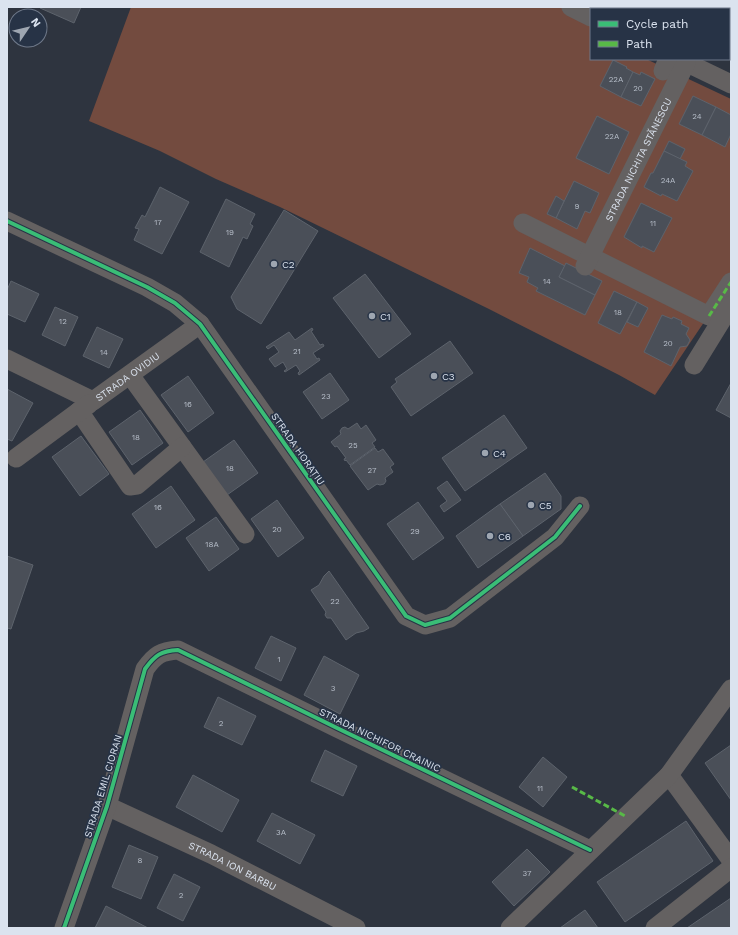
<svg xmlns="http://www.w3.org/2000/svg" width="738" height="935" font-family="'Work Sans',sans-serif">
  <rect width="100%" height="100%" fill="#2e343f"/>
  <path fill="#734b3f" d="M 131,7 L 602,7 L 600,9 L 591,9 L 591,59 L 646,59 L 731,99 L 731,282 L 655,395 L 619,375 L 489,309 L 280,207 L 216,179 L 160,151 L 89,121 Z"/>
  <g fill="#4a4f58" stroke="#5d636c">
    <path d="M 40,7 L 81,7 L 74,23 L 40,8 Z"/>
    <path d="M 678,7 L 707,7 L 706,9 L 677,9 Z"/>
    <path d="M 613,60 L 627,67 L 626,68 L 633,72 L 621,97 L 600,86 Z"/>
    <path d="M 633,72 L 640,75 L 641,72 L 655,79 L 641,106 L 621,97 Z"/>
    <path d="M 693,96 L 716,107 L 702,135 L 679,124 Z"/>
    <path d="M 716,107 L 731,115 L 731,134 L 725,147 L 702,135 Z"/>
    <path d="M 597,116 L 629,132 L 609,174 L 576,158 Z"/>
    <path d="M 669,141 L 685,149 L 680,159 L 664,151 Z"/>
    <path d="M 664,151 L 687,162 L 685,166 L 693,171 L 677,201 L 662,194 L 661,196 L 644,187 L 651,173 L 653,173 Z"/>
    <path d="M 574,181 L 599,193 L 590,213 L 585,211 L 577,229 L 556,218 Z"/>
    <path d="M 160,187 L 189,202 L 162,254 L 134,240 L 139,229 L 135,228 L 142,215 L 145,217 Z"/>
    <path d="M 556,196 L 564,201 L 556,218 L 547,214 Z"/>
    <path d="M 226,199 L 255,214 L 250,224 L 253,226 L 247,239 L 243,237 L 229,267 L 200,252 Z"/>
    <path d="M 641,203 L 672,218 L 654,252 L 642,246 L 642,248 L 624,237 Z"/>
    <path d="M 284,210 L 318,231 L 261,324 L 237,309 L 231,297 Z"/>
    <path d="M 530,248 L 565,266 L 559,277 L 595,295 L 585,315 L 536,291 L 538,288 L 527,282 L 529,277 L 519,273 Z"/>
    <path d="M 566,263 L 602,281 L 595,295 L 559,277 Z"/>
    <path d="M 365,274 L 411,334 L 379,358 L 333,298 Z"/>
    <path d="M 11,281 L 39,294 L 25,322 L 7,314 L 7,290 Z"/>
    <path d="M 614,291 L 637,302 L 620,334 L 598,323 Z"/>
    <path d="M 637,302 L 648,308 L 638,327 L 627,322 Z"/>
    <path d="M 55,307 L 78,317 L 65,346 L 42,335 Z"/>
    <path d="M 662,315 L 672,319 L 673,317 L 682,321 L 681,324 L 689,328 L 686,334 L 690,340 L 687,346 L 680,347 L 671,366 L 644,352 Z"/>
    <path d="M 97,327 L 123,339 L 109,368 L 83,356 Z"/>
    <path d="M 312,328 L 313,330 L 311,331 L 320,345 L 323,344 L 324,346 L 313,353 L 317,359 L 319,358 L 320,360 L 299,375 L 298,373 L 300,371 L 296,365 L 285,372 L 284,371 L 287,369 L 283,362 L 275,367 L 269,359 L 279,352 L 274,345 L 268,349 L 266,347 L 289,332 L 295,340 Z"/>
    <path d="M 450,341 L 473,373 L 411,416 L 391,387 L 397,382 L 395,379 Z"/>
    <path d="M 330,373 L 349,400 L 322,419 L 303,392 Z"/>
    <path d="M 188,376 L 214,413 L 188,432 L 161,395 Z"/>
    <path d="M 731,383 L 731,418 L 716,410 Z"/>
    <path d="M 7,389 L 33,403 L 12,441 L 7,439 Z"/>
    <path d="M 140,410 L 163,443 L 132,465 L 109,432 Z"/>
    <path d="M 504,415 L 527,448 L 465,491 L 442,458 Z"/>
    <path d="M 357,423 L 361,429 L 366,425 L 376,440 L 372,443 L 375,447 L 350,465 L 346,460 L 345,461 L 344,459 L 346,458 L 337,446 L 335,447 L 331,442 L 341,434 L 340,431 L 342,428 L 345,427 L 348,429 Z"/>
    <path d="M 81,436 L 109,474 L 80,496 L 52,457 Z"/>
    <path d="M 234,440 L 258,473 L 227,495 L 203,462 Z"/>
    <path d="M 375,448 L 378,452 L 383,449 L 394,464 L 390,467 L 393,472 L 385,478 L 386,481 L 384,484 L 380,485 L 377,484 L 368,490 L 350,466 Z"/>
    <path d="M 545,473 L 561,496 L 561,509 L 523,536 L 500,504 Z"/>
    <path d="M 447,481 L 461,500 L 444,512 L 440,506 L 447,501 L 437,488 Z"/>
    <path d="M 171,486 L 195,520 L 156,548 L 132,514 Z"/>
    <path d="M 277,500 L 304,538 L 278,557 L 251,519 Z"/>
    <path d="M 418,502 L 444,538 L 413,560 L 387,524 Z"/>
    <path d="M 500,504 L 523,536 L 478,568 L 456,536 Z"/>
    <path d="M 216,517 L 239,549 L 209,571 L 186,538 Z"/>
    <path d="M 7,556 L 33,565 L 11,629 L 7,628 Z"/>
    <path d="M 329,571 L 369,628 L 364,631 L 356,633 L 346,640 L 331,618 L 327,618 L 325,615 L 326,612 L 311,590 L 319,585 L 324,576 Z"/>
    <path d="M 271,636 L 296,648 L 281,681 L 255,668 Z"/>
    <path d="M 324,656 L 359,675 L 340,714 L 304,695 Z"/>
    <path d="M 218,697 L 256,716 L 242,745 L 204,727 Z"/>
    <path d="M 731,745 L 731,800 L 705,763 Z"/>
    <path d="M 325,750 L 357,766 L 343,796 L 311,781 Z"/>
    <path d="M 543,757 L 567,777 L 543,807 L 519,787 Z"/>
    <path d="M 193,775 L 239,800 L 222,832 L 176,807 Z"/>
    <path d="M 272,813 L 315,835 L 300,864 L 257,841 Z"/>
    <path d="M 686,821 L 713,861 L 625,922 L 597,882 Z"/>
    <path d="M 129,845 L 158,857 L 141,899 L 112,887 Z"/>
    <path d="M 527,849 L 550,872 L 514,906 L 492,882 Z"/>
    <path d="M 174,874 L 200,887 L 183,921 L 157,908 Z"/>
    <path d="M 731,898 L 731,928 L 687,928 Z"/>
    <path d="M 106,906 L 148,928 L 95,928 Z"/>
    <path d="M 585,910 L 598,928 L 560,928 Z"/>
  </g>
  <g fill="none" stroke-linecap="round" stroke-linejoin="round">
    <g stroke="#646161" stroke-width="19">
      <path d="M 571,7 L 591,17"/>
      <path d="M 679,59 L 731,84"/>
      <path d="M 663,71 L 668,59"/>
      <path d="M 7,221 L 147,287 L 175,303 L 200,324 L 406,616 L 425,625 L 450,618 L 555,537 L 580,506"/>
      <path d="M 523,223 L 709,316 L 731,282"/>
      <path id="s1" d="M 585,266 L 686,63"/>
      <path id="s2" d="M 7,359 L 93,401 L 200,324"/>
      <path d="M 694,365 L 731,305"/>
      <path d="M 130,375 L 245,534"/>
      <path d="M 79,411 L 130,486 L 137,485 L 182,447"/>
      <path d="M 16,458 L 89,404"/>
      <path d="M 669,775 L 731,860"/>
      <path id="s3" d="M 107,806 L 211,854 L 356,928"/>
      <path d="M 64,928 L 107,806 L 145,669 C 155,655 161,651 178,650 L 337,728 L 590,850"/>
      <path d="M 510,928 L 669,775 L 731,689"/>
      <path d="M 655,928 L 731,868"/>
    </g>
    <g stroke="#58b947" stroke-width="3" stroke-dasharray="6 3" stroke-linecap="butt">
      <path d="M 709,316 L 731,282"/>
      <path d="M 572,787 L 625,816"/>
    </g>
    <g stroke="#273346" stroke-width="6">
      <g id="cycleway">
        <path d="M 7,221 L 147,287 L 175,303 L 200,324 L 406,616 L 425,625 L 450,618 L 555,537 L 580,506"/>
        <path d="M 64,928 L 107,806 L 145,669 C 155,655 161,651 178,650 L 337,728 L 590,850"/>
      </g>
    </g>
    <use href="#cycleway" stroke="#3abd76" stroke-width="4"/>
  </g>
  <g fill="#9ea6b1" stroke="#273346" stroke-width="1.5">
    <circle cx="274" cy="264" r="4"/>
    <circle cx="372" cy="316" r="4"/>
    <circle cx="434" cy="376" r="4"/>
    <circle cx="485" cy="453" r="4"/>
    <circle cx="531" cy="505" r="4"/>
    <circle cx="490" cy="536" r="4"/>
  </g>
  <g text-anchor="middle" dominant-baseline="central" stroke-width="3.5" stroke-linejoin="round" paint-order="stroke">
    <g font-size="8" fill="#b7bec9">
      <text x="616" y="79">22A</text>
      <text x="638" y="88">20</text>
      <text x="697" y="116">24</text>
      <text x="612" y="136">22A</text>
      <text x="668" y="180">24A</text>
      <text x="577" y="206">9</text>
      <text x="158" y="222">17</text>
      <text x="653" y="223">11</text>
      <text x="230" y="232">19</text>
      <text x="547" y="281">14</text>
      <text x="618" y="312">18</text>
      <text x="63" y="321">12</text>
      <text x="668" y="343">20</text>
      <text x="297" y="351">21</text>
      <text x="104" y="352">14</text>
      <text x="326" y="396">23</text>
      <text x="188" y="404">16</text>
      <text x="136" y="437">18</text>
      <text x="353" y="445">25</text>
      <text x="230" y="468">18</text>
      <text x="372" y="470">27</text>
      <text x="158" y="507">16</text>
      <text x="277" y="529">20</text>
      <text x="415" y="531">29</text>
      <text x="212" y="544">18A</text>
      <text x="335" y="601">22</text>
      <text x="279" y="659">1</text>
      <text x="333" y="688">3</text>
      <text x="221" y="723">2</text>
      <text x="540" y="788">11</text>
      <text x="281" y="832">3A</text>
      <text x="140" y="860">8</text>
      <text x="527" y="873">37</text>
      <text x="181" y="895">2</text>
    </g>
    <g font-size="10" fill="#dbe3ef" stroke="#273346">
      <text stroke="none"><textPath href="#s1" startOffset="119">STRADA NICHITA STĂNESCU</textPath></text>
      <text stroke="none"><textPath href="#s2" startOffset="138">STRADA OVIDIU</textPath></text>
      <text transform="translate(298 449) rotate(55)">STRADA HORAȚIU</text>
      <text transform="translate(380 740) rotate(26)">STRADA NICHIFOR CRAINIC</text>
      <text transform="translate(103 786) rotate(-73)">STRADA EMIL CIORAN</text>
      <text stroke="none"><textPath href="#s3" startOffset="139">STRADA ION BARBU</textPath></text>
    </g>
    <g font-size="10" fill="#dbe3ef" stroke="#273346" text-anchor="start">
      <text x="282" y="264">C2</text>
      <text x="380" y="316">C1</text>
      <text x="442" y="376">C3</text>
      <text x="493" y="453">C4</text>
      <text x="539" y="505">C5</text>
      <text x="498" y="536">C6</text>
    </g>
  </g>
  <rect width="738" height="935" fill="none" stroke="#dbe3ef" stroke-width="16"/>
  <rect x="590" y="8" width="140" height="52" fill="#273346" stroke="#6f798a"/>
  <rect x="598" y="21" width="20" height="6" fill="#3abd76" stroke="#6f798a"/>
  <text x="626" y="28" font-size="12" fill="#dbe3ef">Cycle path</text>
  <rect x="598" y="41" width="20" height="6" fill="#58b947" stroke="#6f798a"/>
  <text x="626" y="48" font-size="12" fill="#dbe3ef">Path</text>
  <g transform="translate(28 28) rotate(55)"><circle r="19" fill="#273346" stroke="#6f798a"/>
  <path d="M0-3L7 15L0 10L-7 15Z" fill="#9ea6b1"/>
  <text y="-6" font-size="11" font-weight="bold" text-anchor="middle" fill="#dbe3ef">N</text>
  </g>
</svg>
